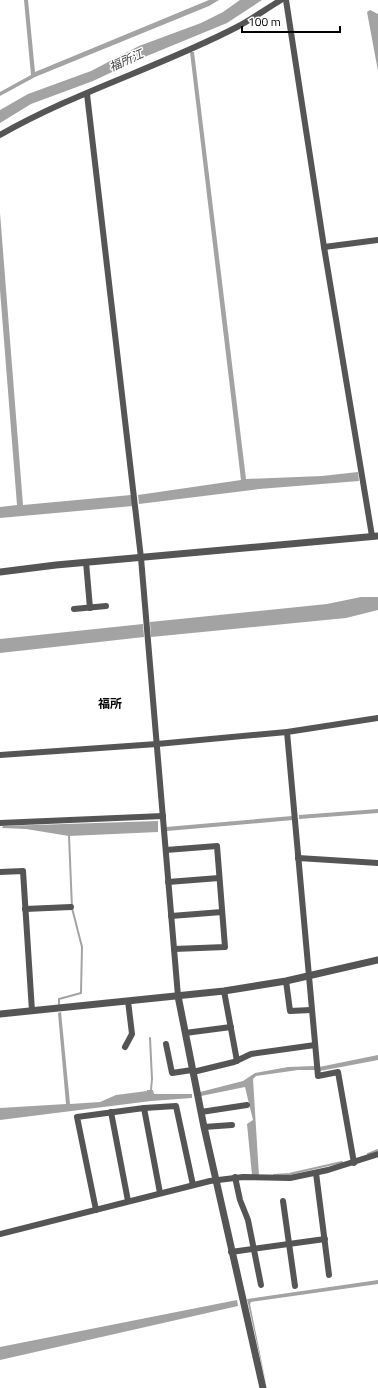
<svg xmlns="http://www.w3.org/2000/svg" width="378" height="1388" font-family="'Titillium Web','Noto Sans JP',sans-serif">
  <rect width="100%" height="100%" fill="#fff"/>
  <g fill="#a3a3a3">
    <path d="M 24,0 L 28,0 L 35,72 L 209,0 L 219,0 L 209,6 L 35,77 L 0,96 L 0,92 L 31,75 Z"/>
    <path d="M 240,0 L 262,0 L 227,23 L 142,58 L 93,81 L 31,104 L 0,123 L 0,110 L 28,94 L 91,71 L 139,46 L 201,23 L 223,12 Z"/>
    <path d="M 370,10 L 378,14 L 378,71 L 367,12 Z"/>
    <path d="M 190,52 L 194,52 L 246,479 L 322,476 L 358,472 L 359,481 L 259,489 L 139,504 L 138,495 L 241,480 Z"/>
    <path d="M 0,213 L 23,505 L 131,495 L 133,506 L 0,518 L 0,507 L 17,505 L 0,290 Z"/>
    <path d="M 361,597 L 378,597 L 378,610 L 346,618 L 151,637 L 150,622 L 327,604 Z"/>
    <path d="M 143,624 L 144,637 L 0,653 L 0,639 Z"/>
    <path d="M 378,809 L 378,813 L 299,819 L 299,815 Z"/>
    <path d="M 292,816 L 293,820 L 167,831 L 166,827 Z"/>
    <path d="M 158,821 L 158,832 L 69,836 L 26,829 L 2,828 L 3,826 Z"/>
    <path d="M 61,1012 L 70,1104 L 100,1102 L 116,1095 L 147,1091 L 147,1090 L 153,1090 L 154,1094 L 192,1094 L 192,1098 L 151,1101 L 0,1120 L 0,1108 L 66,1104 L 58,1013 Z"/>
    <path d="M 378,1055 L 378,1060 L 320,1071 L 319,1067 Z"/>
    <path d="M 315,1066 L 315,1070 L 298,1070 L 256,1076 L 253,1079 L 259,1176 L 252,1175 L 247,1124 L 253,1120 L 245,1087 L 201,1096 L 200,1092 L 243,1081 L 255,1073 L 288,1067 Z"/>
    <path d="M 378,1280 L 378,1284 L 251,1302 L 250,1304 L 267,1388 L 247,1299 Z"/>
    <path d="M 237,1300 L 238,1306 L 0,1360 L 0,1347 Z"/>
  </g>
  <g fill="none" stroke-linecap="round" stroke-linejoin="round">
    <g stroke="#a3a3a3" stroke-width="2">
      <path d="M 59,1004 L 59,999 L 81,993 L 82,947 L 72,908 L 69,836"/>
      <path d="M 150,1038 L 152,1079 L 151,1090"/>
      <path d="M 368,1154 L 378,1150"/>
      <path d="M 274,1175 L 289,1174 L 342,1162"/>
    </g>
    <g stroke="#555" stroke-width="6">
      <path d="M 286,0 L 324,247 L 372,536"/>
      <path d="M 87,94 L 141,558 L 178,996"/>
      <path d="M 0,135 C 75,92 160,67 237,27 C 252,19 266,9 281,0"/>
      <path d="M 324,247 L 378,240"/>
      <path d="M 86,562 L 90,608"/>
      <path d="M 74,609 L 106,606"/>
      <path d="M 287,732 L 318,1076 L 338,1072 L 354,1163"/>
      <path d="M 0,755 L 157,744 L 287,732 L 378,718"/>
      <path d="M 0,823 L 163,816"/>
      <path d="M 166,850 L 217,846 L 225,947 L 174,949"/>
      <path d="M 298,858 L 378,863"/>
      <path d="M 0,872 L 23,871 L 32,1011"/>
      <path d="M 168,882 L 219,878"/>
      <path d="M 25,909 L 71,907"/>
      <path d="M 171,916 L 222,912"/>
      <path d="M 286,981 L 290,1011 L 311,1010"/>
      <path d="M 224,991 L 237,1061"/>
      <path d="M 185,1033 L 231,1027"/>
      <path d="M 166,1044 L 172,1073 L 192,1070"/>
      <path d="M 125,1047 L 132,1034 L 128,1001"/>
      <path d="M 193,1072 L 234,1062 L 251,1054 L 315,1045"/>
      <path d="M 144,1108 L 160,1193"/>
      <path d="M 111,1112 L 128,1201"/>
      <path d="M 201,1112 L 247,1105"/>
      <path d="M 204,1127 L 232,1125"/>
      <path d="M 316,1173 L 329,1275"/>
      <path d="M 235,1177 L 240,1200 L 248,1220 L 261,1285"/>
      <path d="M 283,1201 L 295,1286"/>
      <path d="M 96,1210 L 77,1117 L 144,1108 L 176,1106 L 193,1185"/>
      <path d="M 0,1234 L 210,1181 L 243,1177 L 290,1178 L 328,1170 L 378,1154"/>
      <path d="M 231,1252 L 325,1239"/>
    </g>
    <g stroke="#555" stroke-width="7">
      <path d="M 0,572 L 56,565 L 378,536"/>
      <path d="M 178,996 L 204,1127 L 263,1388"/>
      <path d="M 0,1014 L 224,991 L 286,981 L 378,960"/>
    </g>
  </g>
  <g text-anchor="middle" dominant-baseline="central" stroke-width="3" stroke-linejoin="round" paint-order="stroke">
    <g font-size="12" font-style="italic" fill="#444" stroke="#fff">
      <text transform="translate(126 60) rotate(-24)">福所江</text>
    </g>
    <g font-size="12" font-weight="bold" fill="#000" stroke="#fff">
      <text x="110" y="703">福所</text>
    </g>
  </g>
  <path d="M242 26v6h98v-6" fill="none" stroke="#000000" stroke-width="2"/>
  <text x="248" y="26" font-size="12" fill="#000000" stroke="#ffffff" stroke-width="3" paint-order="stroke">100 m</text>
</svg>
